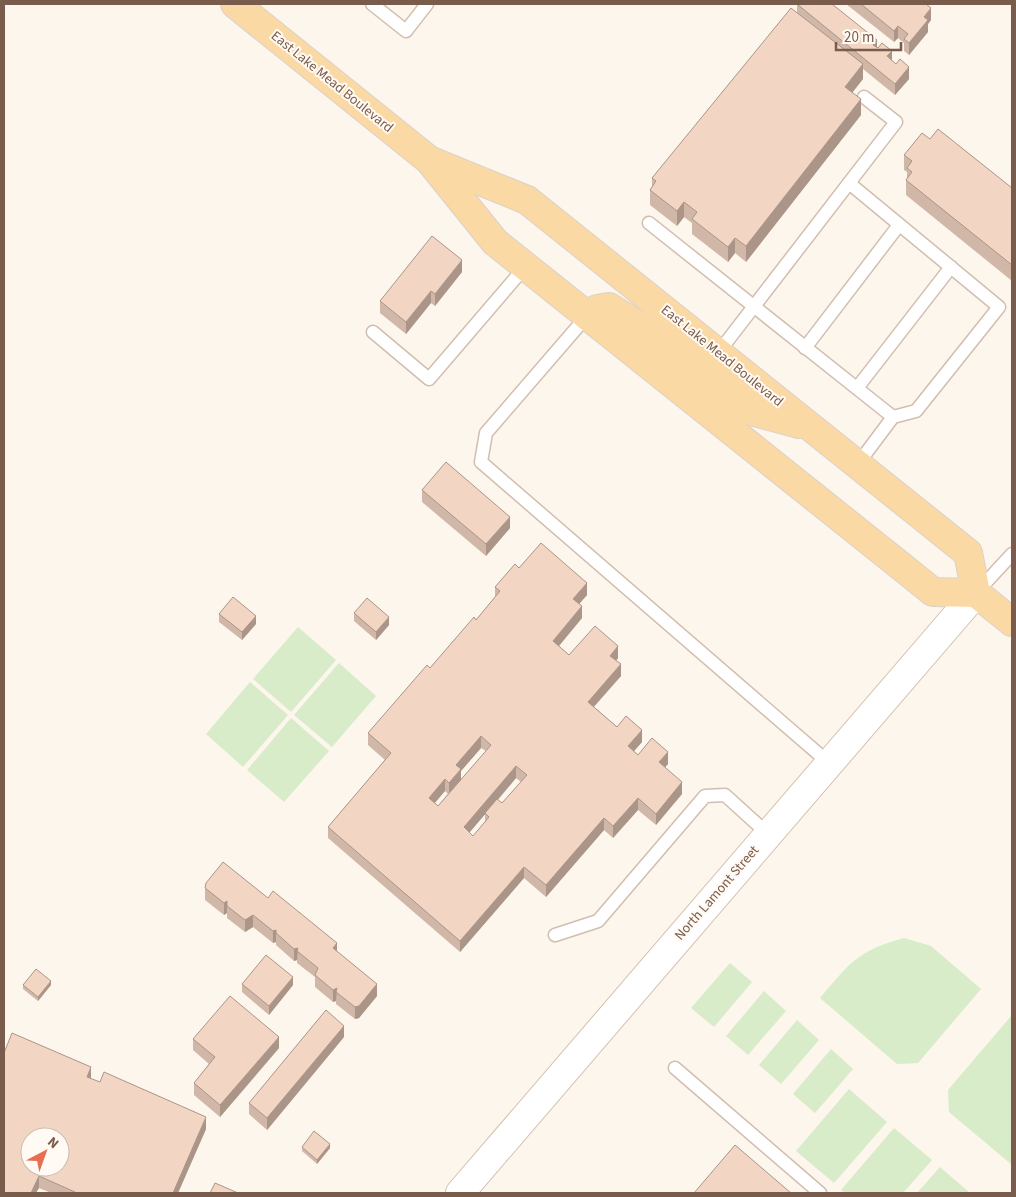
<svg xmlns="http://www.w3.org/2000/svg" width="1016" height="1197" font-family="'Source Sans 3',sans-serif">
  <rect width="100%" height="100%" fill="#fdf6ec"/>
  <g fill="#d8ecc9">
    <path d="M 298,627 L 336,660 L 291,712 L 253,679 Z"/>
    <path d="M 339,663 L 376,696 L 332,747 L 294,715 Z"/>
    <path d="M 250,682 L 288,715 L 243,767 L 206,734 Z"/>
    <path d="M 291,718 L 329,751 L 284,802 L 247,770 Z"/>
    <path d="M 904,938 L 931,946 L 981,989 L 918,1063 L 897,1064 L 820,998 C 851,962 857,951 904,938 Z"/>
    <path d="M 730,963 L 752,982 L 714,1027 L 691,1008 Z"/>
    <path d="M 764,991 L 786,1011 L 748,1055 L 726,1036 Z"/>
    <path d="M 1012,1015 L 1012,1165 L 949,1112 L 948,1090 Z"/>
    <path d="M 797,1020 L 819,1040 L 781,1084 L 759,1065 Z"/>
    <path d="M 831,1049 L 853,1069 L 815,1113 L 793,1094 Z"/>
    <path d="M 849,1089 L 887,1122 L 834,1183 L 796,1151 Z"/>
    <path d="M 894,1128 L 932,1160 L 903,1193 L 845,1193 L 841,1190 Z"/>
    <path d="M 940,1167 L 970,1193 L 917,1193 Z"/>
  </g>
  <g fill="none" stroke-linecap="round" stroke-linejoin="round">
    <g stroke="#d1beb0" stroke-width="15">
      <g id="lane">
        <path d="M 372,4 L 406,31 L 427,4"/>
        <path d="M 849,183 L 999,307 L 916,411 L 893,417 L 857,465"/>
        <path d="M 649,223 L 893,417"/>
        <path d="M 587,316 L 486,433 L 481,462 L 829,763"/>
        <path d="M 373,332 L 429,379 L 525,267"/>
        <path d="M 805,348 L 899,225"/>
        <path d="M 718,353 L 896,122 L 864,97"/>
        <path d="M 857,388 L 951,267"/>
        <path d="M 976,593 L 1012,554"/>
        <path d="M 555,935 L 598,921 L 705,796 L 725,795 L 768,834"/>
        <path d="M 675,1068 L 820,1193"/>
      </g>
    </g>
    <g stroke="#d6c0b0" stroke-width="30">
      <path id="secondary" d="M 460,1193 L 976,593"/>
    </g>
    <g stroke="#dad1cd" stroke-width="30">
      <g id="primary">
        <path d="M 235,4 L 429,160 L 495,242 L 902,567 L 933,592 L 976,593 L 1012,622"/>
        <path d="M 431,161 L 527,200 L 968,553 L 976,593"/>
        <path d="M 587,316 L 597,309 L 609,307 L 638,325 L 747,410 L 799,424"/>
      </g>
    </g>
    <use href="#lane" stroke="#fff" stroke-width="12"/>
    <use href="#secondary" stroke="#fff" stroke-width="28"/>
    <use href="#primary" stroke="#fbd9a5" stroke-width="28"/>
  </g>
  <g fill="#d1b7a8" fill-rule="evenodd">
    <path d="M 797,4 L 877,47 L 892,60 L 909,79 L 895,95 L 863,69 L 863,79 L 852,92 L 861,115 L 746,262 L 735,253 L 728,262 L 692,234 L 692,223 L 684,217 L 677,226 L 650,205 L 650,190 L 652,187 L 652,178 L 797,13 Z"/>
    <path d="M 846,4 L 926,4 L 931,20 L 928,24 L 928,32 L 909,55 L 904,51 L 904,43 L 898,38 L 894,42 Z"/>
    <path d="M 930,139 L 1012,188 L 1012,281 L 906,195 L 906,180 L 907,178 L 907,172 L 904,170 L 904,155 Z"/>
    <path d="M 462,272 L 435,306 L 431,303 L 406,334 L 380,313 L 380,301 Z"/>
    <path d="M 422,490 L 510,528 L 486,556 L 422,502 Z"/>
    <path d="M 519,568 L 587,595 L 579,604 L 582,618 L 559,646 L 569,655 L 618,658 L 616,661 L 621,676 L 594,707 L 617,727 L 642,742 L 634,751 L 638,755 L 668,764 L 665,767 L 682,794 L 656,825 L 638,810 L 613,838 L 604,830 L 546,897 L 524,878 L 460,952 L 328,838 L 328,827 L 385,760 L 368,745 L 368,733 L 476,620 L 495,597 L 495,587 ZM 481,748 L 486,751 L 461,780 L 461,771 ZM 516,778 L 521,782 L 502,803 L 498,800 ZM 445,791 L 448,794 L 438,806 L 434,803 ZM 485,814 L 485,822 L 473,836 L 469,832 Z"/>
    <path d="M 354,613 L 389,625 L 376,640 L 354,621 Z"/>
    <path d="M 219,614 L 256,624 L 242,640 L 219,622 Z"/>
    <path d="M 205,888 L 268,898 L 337,952 L 377,996 L 359,1018 L 355,1019 L 336,1004 L 336,1001 L 333,1002 L 315,987 L 315,977 L 297,963 L 297,960 L 294,961 L 276,945 L 276,942 L 273,943 L 253,927 L 245,932 L 227,918 L 227,913 L 224,915 L 205,900 Z"/>
    <path d="M 242,984 L 293,985 L 269,1015 L 242,992 Z"/>
    <path d="M 23,985 L 51,985 L 38,1001 L 23,989 Z"/>
    <path d="M 344,1037 L 267,1130 L 249,1114 L 249,1103 Z"/>
    <path d="M 193,1039 L 279,1048 L 220,1117 L 194,1095 L 194,1083 L 209,1064 L 193,1050 Z"/>
    <path d="M 91,1079 L 206,1129 L 178,1193 L 51,1193 L 39,1188 L 4,1193 Z"/>
    <path d="M 302,1147 L 330,1148 L 317,1164 L 302,1151 Z"/>
  </g>
  <g fill="#aa9588">
    <path d="M 931,8 L 931,20 L 928,24 L 928,32 L 909,55 L 909,43 L 924,17 Z"/>
    <path d="M 898,26 L 898,38 L 894,42 L 894,31 Z"/>
    <path d="M 877,40 L 877,52 L 873,45 Z"/>
    <path d="M 892,51 L 892,62 L 887,56 Z"/>
    <path d="M 863,64 L 863,79 L 845,102 L 845,87 Z"/>
    <path d="M 909,67 L 909,79 L 895,95 L 895,84 Z"/>
    <path d="M 861,99 L 861,115 L 746,262 L 746,246 Z"/>
    <path d="M 684,202 L 684,217 L 677,226 L 677,211 Z"/>
    <path d="M 735,238 L 735,253 L 728,262 L 728,247 Z"/>
    <path d="M 462,260 L 462,272 L 435,306 L 435,294 Z"/>
    <path d="M 431,291 L 431,303 L 406,334 L 406,322 Z"/>
    <path d="M 510,517 L 510,528 L 486,556 L 486,544 Z"/>
    <path d="M 587,583 L 587,595 L 573,611 L 573,599 Z"/>
    <path d="M 582,606 L 582,618 L 553,653 L 553,641 Z"/>
    <path d="M 256,616 L 256,624 L 242,640 L 242,632 Z"/>
    <path d="M 389,617 L 389,625 L 376,640 L 376,632 Z"/>
    <path d="M 618,646 L 618,658 L 610,668 L 610,656 Z"/>
    <path d="M 621,664 L 621,676 L 588,713 L 588,702 Z"/>
    <path d="M 642,730 L 642,742 L 628,758 L 628,746 Z"/>
    <path d="M 481,736 L 481,748 L 461,771 L 461,781 L 449,795 L 449,783 L 456,765 Z"/>
    <path d="M 668,752 L 668,764 L 659,774 L 659,762 Z"/>
    <path d="M 516,766 L 516,778 L 464,839 L 464,827 Z"/>
    <path d="M 445,779 L 445,791 L 429,810 L 429,798 Z"/>
    <path d="M 682,782 L 682,794 L 656,825 L 656,814 Z"/>
    <path d="M 638,798 L 638,810 L 613,838 L 613,826 Z"/>
    <path d="M 604,818 L 604,830 L 546,897 L 546,885 Z"/>
    <path d="M 524,867 L 524,878 L 460,952 L 460,941 Z"/>
    <path d="M 227,901 L 227,913 L 224,915 L 224,903 Z"/>
    <path d="M 253,915 L 253,927 L 245,932 L 245,920 Z"/>
    <path d="M 276,930 L 276,942 L 273,943 L 273,931 Z"/>
    <path d="M 337,943 L 337,955 L 333,948 Z"/>
    <path d="M 298,948 L 297,960 L 294,961 L 294,949 Z"/>
    <path d="M 293,977 L 293,985 L 269,1015 L 269,1006 Z"/>
    <path d="M 51,981 L 51,985 L 38,1001 L 38,997 Z"/>
    <path d="M 377,984 L 377,996 L 359,1018 L 355,1019 L 355,1007 Z"/>
    <path d="M 337,988 L 336,1001 L 333,1002 L 333,990 Z"/>
    <path d="M 344,1026 L 344,1037 L 267,1130 L 267,1118 Z"/>
    <path d="M 279,1037 L 279,1048 L 220,1117 L 220,1105 Z"/>
    <path d="M 91,1067 L 91,1079 L 87,1077 Z"/>
    <path d="M 206,1117 L 206,1129 L 178,1193 L 173,1193 Z"/>
    <path d="M 330,1144 L 330,1148 L 317,1164 L 317,1160 Z"/>
    <path d="M 39,1176 L 39,1188 L 36,1193 L 31,1193 Z"/>
  </g>
  <g fill="#f3d5c3" stroke="#aa9588" fill-rule="evenodd">
    <path d="M 797,4 L 832,4 L 877,40 L 873,45 L 878,48 L 882,43 L 892,51 L 887,56 L 896,64 L 900,59 L 909,67 L 895,84 Z"/>
    <path d="M 861,4 L 926,4 L 931,8 L 924,17 L 928,20 L 909,43 L 904,39 L 908,34 L 898,26 L 894,31 Z"/>
    <path d="M 791,8 L 863,64 L 845,87 L 861,99 L 746,246 L 735,238 L 728,247 L 692,219 L 697,212 L 684,202 L 677,211 L 650,190 L 656,181 L 652,178 Z"/>
    <path d="M 938,129 L 1012,188 L 1012,265 L 906,180 L 912,172 L 907,168 L 912,161 L 904,155 L 922,133 L 930,139 Z"/>
    <path d="M 432,236 L 462,260 L 435,294 L 431,291 L 406,322 L 380,301 Z"/>
    <path d="M 446,462 L 510,517 L 486,544 L 422,490 Z"/>
    <path d="M 541,543 L 587,583 L 573,599 L 582,606 L 553,641 L 569,655 L 595,626 L 618,646 L 610,656 L 621,664 L 588,702 L 617,727 L 626,716 L 642,730 L 628,746 L 638,755 L 652,738 L 668,752 L 659,762 L 682,782 L 656,814 L 638,798 L 613,826 L 604,818 L 546,885 L 524,867 L 460,941 L 328,827 L 391,753 L 368,733 L 427,665 L 430,668 L 474,617 L 476,620 L 500,591 L 495,587 L 515,564 L 519,568 ZM 481,736 L 491,745 L 438,806 L 429,798 L 445,779 L 449,783 L 461,769 L 456,765 ZM 516,766 L 527,775 L 502,803 L 497,799 L 485,813 L 489,817 L 473,836 L 464,827 Z"/>
    <path d="M 233,597 L 256,616 L 242,632 L 219,614 Z"/>
    <path d="M 367,598 L 389,617 L 376,632 L 354,613 Z"/>
    <path d="M 223,862 L 268,898 L 273,891 L 337,943 L 333,948 L 377,984 L 359,1006 L 355,1007 L 336,992 L 337,988 L 333,990 L 315,975 L 318,968 L 297,951 L 298,948 L 294,949 L 276,933 L 276,930 L 273,931 L 253,915 L 245,920 L 227,906 L 227,901 L 224,903 L 205,888 L 206,883 Z"/>
    <path d="M 266,955 L 293,977 L 269,1006 L 242,984 Z"/>
    <path d="M 36,969 L 51,981 L 38,997 L 23,985 Z"/>
    <path d="M 230,996 L 279,1037 L 220,1105 L 194,1083 L 215,1057 L 193,1039 Z"/>
    <path d="M 326,1010 L 344,1026 L 267,1118 L 249,1103 Z"/>
    <path d="M 12,1033 L 91,1067 L 87,1077 L 100,1082 L 104,1072 L 206,1117 L 173,1193 L 74,1193 L 75,1192 L 39,1176 L 31,1193 L 4,1193 L 4,1053 ZM 30,1137 L 60,1137 L 60,1167 L 30,1167 Z"/>
    <path d="M 314,1131 L 330,1144 L 317,1160 L 302,1147 Z"/>
    <path d="M 735,1145 L 791,1193 L 694,1193 Z"/>
    <path d="M 215,1183 L 238,1193 L 210,1193 Z"/>
  </g>
  <g text-anchor="middle" dominant-baseline="central" stroke-width="4" stroke-linejoin="round" paint-order="stroke">
    <g font-size="14" fill="#7a5c4d" stroke="#fffaf3">
      <text transform="translate(332 82) rotate(39)">East Lake Mead Boulevard</text>
      <text transform="translate(722 356) rotate(39)">East Lake Mead Boulevard</text>
      <text transform="translate(717 893) rotate(-49)">North Lamont Street</text>
    </g>
  </g>
  <rect width="1016" height="1197" fill="none" stroke="#7a5c4d" stroke-width="10"/>
  <g transform="translate(45 1152) rotate(41)"><circle r="24" fill="#fffaf3" stroke="#cabbb1"/>
  <path d="M0-4L9 19L0 12L-9 19Z" fill="#e76f51"/>
  <text y="-8" font-size="14" font-weight="bold" text-anchor="middle" fill="#7a5c4d">N</text>
  </g>
  <path d="M836 42v8h65v-8" fill="none" stroke="#7a5c4d" stroke-width="2.5"/>
  <text x="844" y="42" font-size="15" fill="#7a5c4d" stroke="#fffaf3" stroke-width="4" paint-order="stroke">20 m</text>
</svg>
